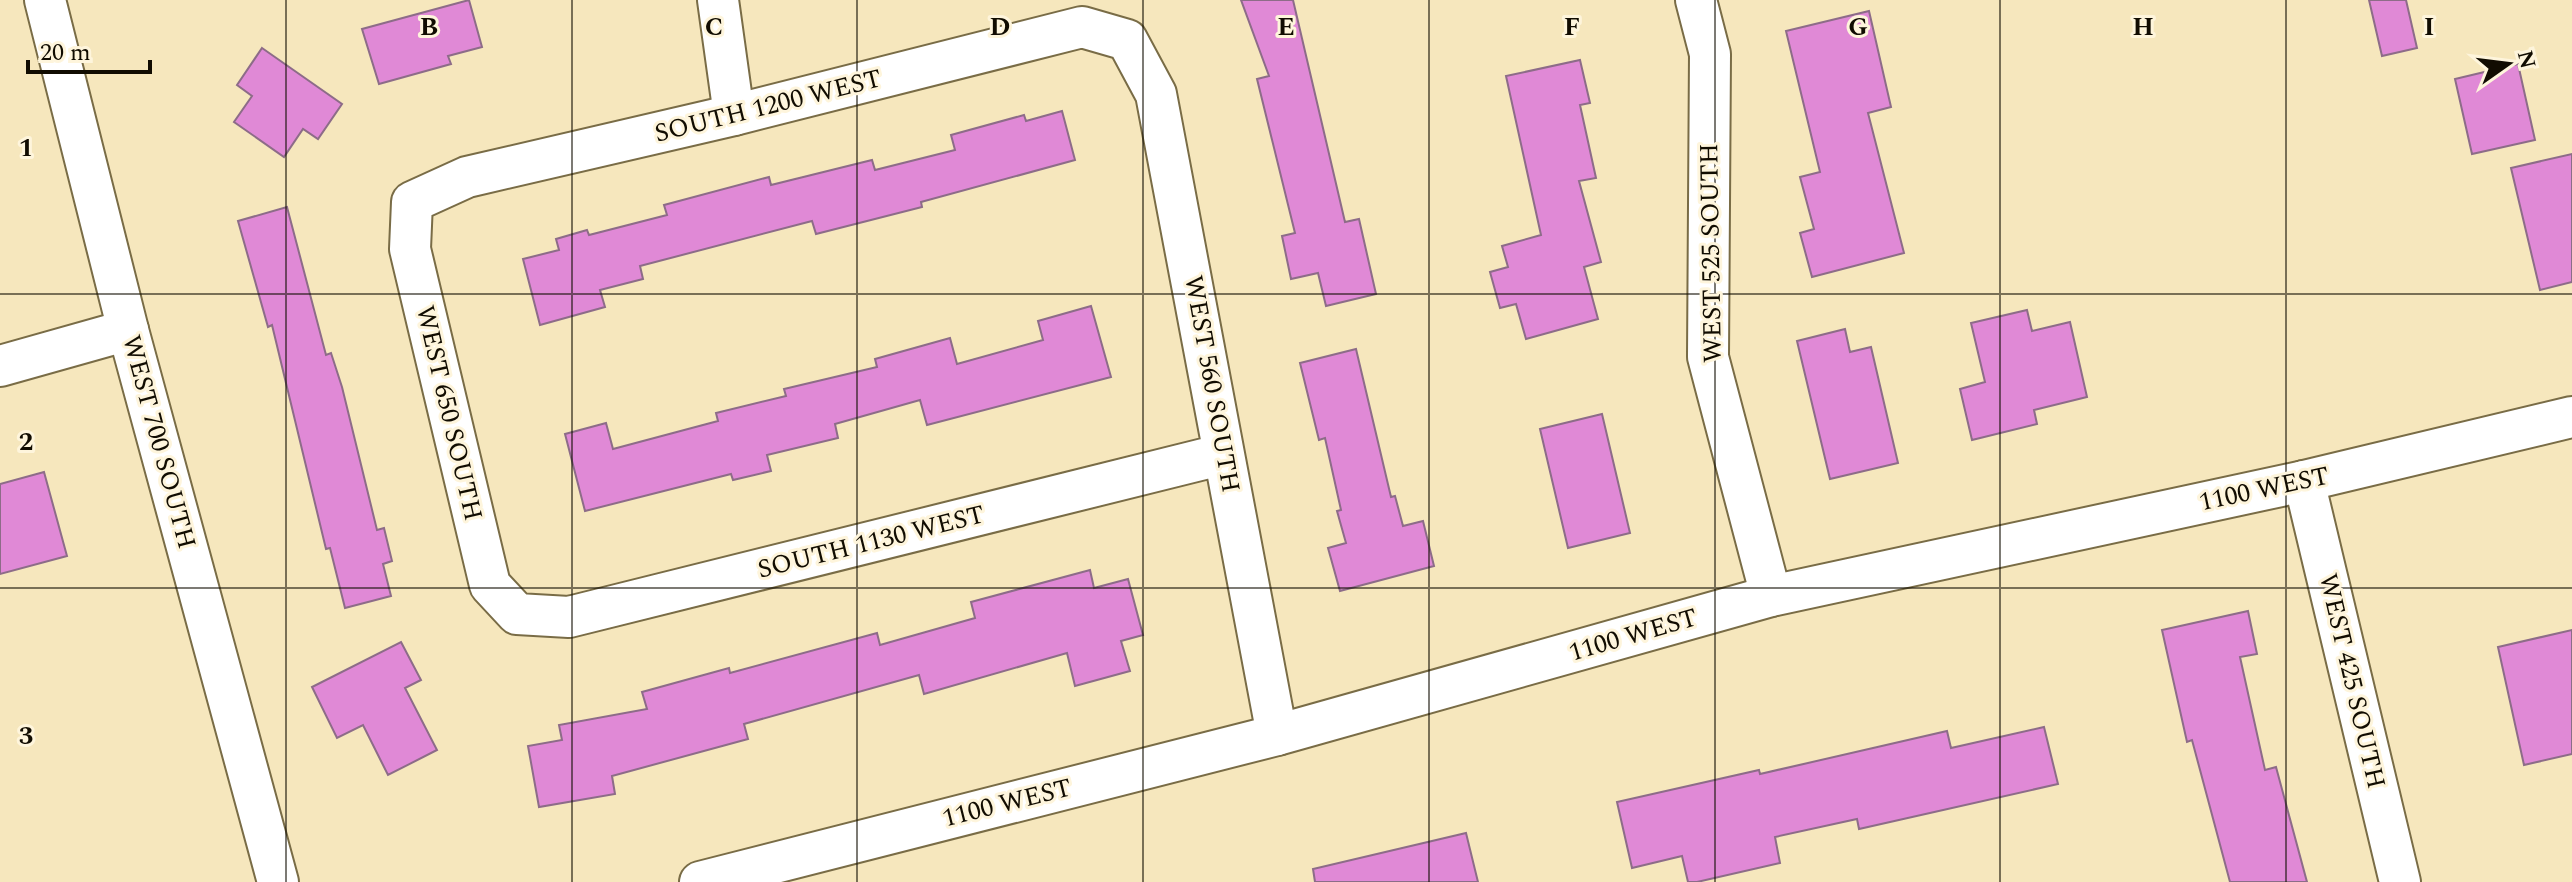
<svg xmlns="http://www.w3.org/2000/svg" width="2572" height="882" font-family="Spectral,serif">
  <rect width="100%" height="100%" fill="#f6e7bd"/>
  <g fill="#e089d6" stroke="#8d6c88" stroke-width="2">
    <path d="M 469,0 L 482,47 L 448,56 L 451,64 L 379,84 L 362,29 Z"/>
    <path d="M 1241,0 L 1293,0 L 1345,222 L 1359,219 L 1376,294 L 1326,306 L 1318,273 L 1291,279 L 1282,236 L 1295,233 L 1257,79 L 1269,76 Z"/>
    <path d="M 2369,0 L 2406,0 L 2417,48 L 2382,56 Z"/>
    <path d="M 1869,11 L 1891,107 L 1868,113 L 1904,253 L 1812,277 L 1800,233 L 1814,229 L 1800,177 L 1820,172 L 1786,31 Z"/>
    <path d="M 262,48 L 342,104 L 318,139 L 303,129 L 284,157 L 234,122 L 252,96 L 237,85 Z"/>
    <path d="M 1580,60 L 1590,103 L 1580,105 L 1596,178 L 1579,181 L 1601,262 L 1584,267 L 1598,319 L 1526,339 L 1516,304 L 1500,308 L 1490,272 L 1508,267 L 1502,246 L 1541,235 L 1506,76 Z"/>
    <path d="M 2518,64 L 2535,140 L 2472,154 L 2455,79 Z"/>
    <path d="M 1062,111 L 1075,160 L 921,202 L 922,207 L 816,234 L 812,221 L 640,266 L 643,279 L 600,290 L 605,307 L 540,325 L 523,259 L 559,250 L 556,239 L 587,230 L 589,235 L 667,215 L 664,205 L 769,177 L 771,185 L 872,160 L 875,170 L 955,150 L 951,135 L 1024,115 L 1026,121 Z"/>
    <path d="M 2572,154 L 2572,282 L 2540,290 L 2511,168 Z"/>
    <path d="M 287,207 L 326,355 L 331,353 L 342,387 L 377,530 L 384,528 L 392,561 L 383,564 L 391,596 L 345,608 L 330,548 L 326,549 L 272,325 L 268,327 L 238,221 Z"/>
    <path d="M 1091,306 L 1111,377 L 927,425 L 920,400 L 835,424 L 838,438 L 767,455 L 771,471 L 733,480 L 731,474 L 585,511 L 565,434 L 606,423 L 613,449 L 718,421 L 716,413 L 786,396 L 784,389 L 877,367 L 875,359 L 950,338 L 957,364 L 1043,340 L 1038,321 Z"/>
    <path d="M 2027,310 L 2032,331 L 2070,322 L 2087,397 L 2034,410 L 2037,424 L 1972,440 L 1960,389 L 1985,382 L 1971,323 Z"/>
    <path d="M 1845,329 L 1850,352 L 1871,347 L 1898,463 L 1830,479 L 1797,341 Z"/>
    <path d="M 1356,349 L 1391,497 L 1395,496 L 1403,526 L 1423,521 L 1434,566 L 1340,591 L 1328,548 L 1346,543 L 1337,511 L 1341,510 L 1325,438 L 1319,440 L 1300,363 Z"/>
    <path d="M 1602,414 L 1630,533 L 1568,548 L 1540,429 Z"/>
    <path d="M 44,472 L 67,556 L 0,574 L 0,484 Z"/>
    <path d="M 1090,570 L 1094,588 L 1128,579 L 1143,635 L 1121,641 L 1130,671 L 1075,686 L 1067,653 L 924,694 L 919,675 L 744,724 L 748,739 L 612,776 L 615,794 L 539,807 L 528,746 L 562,740 L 559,725 L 647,709 L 642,692 L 729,668 L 730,673 L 877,633 L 880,645 L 975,618 L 971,602 Z"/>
    <path d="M 2248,611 L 2257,654 L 2240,657 L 2265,770 L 2276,767 L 2307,882 L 2230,882 L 2192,740 L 2187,742 L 2162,630 Z"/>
    <path d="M 2572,630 L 2572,754 L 2524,765 L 2498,647 Z"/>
    <path d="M 401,642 L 421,680 L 405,688 L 437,750 L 388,775 L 363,725 L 337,738 L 312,687 Z"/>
    <path d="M 2044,727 L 2058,784 L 1859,829 L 1857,819 L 1775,837 L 1780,863 L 1697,882 L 1688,882 L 1682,856 L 1632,868 L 1617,802 L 1759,770 L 1760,774 L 1947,731 L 1951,748 Z"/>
    <path d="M 1466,833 L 1478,882 L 1315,882 L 1313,869 Z"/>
  </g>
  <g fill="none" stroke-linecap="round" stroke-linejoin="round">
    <g stroke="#796c46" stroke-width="44">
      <g id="minor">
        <path d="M 45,0 L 128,330 L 278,882"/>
        <path d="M 718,0 L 734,115"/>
        <path d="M 1696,0 L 1710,54 L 1708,357 L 1771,596"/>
        <path d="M 0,366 L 128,330"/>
        <path d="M 1224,454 L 569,617 L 517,614 L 490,585 L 410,249 L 412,202 L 467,177 L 734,115 L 1082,27 L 1127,40 L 1156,94 L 1277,735"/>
        <path d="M 2304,481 L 2400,882"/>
        <path d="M 700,882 L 1277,735 L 1771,596 L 2304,481 L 2572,417"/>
      </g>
    </g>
    <use href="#minor" stroke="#fff" stroke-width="40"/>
  </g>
  <path fill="none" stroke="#110c01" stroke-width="2" stroke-opacity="0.55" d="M 286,0 L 286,882M 572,0 L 572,882M 857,0 L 857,882M 1143,0 L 1143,882M 1429,0 L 1429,882M 1715,0 L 1715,882M 2000,0 L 2000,882M 2286,0 L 2286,882M 0,294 L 2572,294M 0,588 L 2572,588"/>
  <g text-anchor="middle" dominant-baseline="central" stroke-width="6" stroke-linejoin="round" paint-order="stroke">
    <g font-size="26" fill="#110c01" stroke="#fef5dc">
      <text transform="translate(768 106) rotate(-14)">SOUTH 1200 WEST</text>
      <text transform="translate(1711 253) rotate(-91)">WEST 525 SOUTH</text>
      <text transform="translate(1212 384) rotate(80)">WEST 560 SOUTH</text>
      <text transform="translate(449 413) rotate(77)">WEST 650 SOUTH</text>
      <text transform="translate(159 442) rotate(75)">WEST 700 SOUTH</text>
      <text transform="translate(2264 489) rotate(-12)">1100 WEST</text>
      <text transform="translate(871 542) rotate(-14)">SOUTH 1130 WEST</text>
      <text transform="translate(1633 635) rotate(-16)">1100 WEST</text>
      <text transform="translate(2352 681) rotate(77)">WEST 425 SOUTH</text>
      <text transform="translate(1007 803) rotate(-14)">1100 WEST</text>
    </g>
  </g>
  <g font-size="26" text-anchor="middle" font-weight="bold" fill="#110c01" stroke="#fef5dc" stroke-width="6" stroke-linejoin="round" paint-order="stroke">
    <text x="429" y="35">B</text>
    <text x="714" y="35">C</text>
    <text x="1000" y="35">D</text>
    <text x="1286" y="35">E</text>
    <text x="1572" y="35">F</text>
    <text x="1858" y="35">G</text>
    <text x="2143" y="35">H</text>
    <text x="2429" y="35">I</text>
    <text x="26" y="156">1</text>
    <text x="26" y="450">2</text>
    <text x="26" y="744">3</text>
  </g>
  <g transform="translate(2508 64) rotate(76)" stroke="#fef5dc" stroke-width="6" paint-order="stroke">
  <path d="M0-6L14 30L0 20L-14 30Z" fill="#110c01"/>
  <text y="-12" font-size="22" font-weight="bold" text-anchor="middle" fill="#110c01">N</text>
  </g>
  <path d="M28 60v12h122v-12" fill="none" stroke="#110c01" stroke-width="4"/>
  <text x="40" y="60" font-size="24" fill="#110c01" stroke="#fef5dc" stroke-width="6" paint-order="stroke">20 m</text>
</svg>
